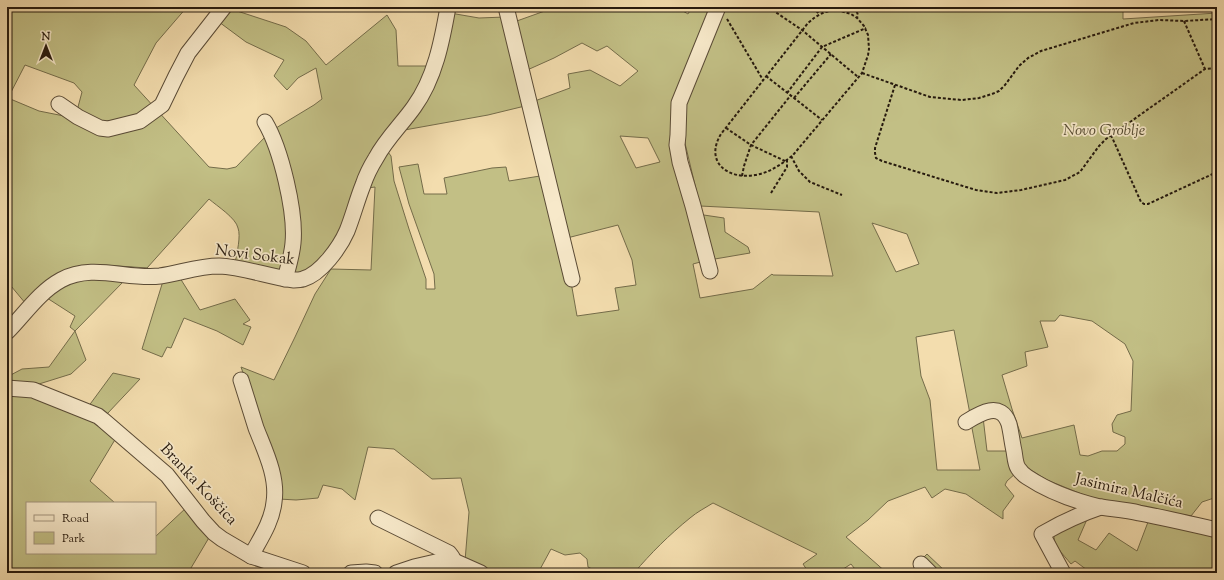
<svg xmlns="http://www.w3.org/2000/svg" width="1224" height="580" font-family="'Sorts Mill Goudy',serif">
  <rect width="100%" height="100%" fill="#f3ddae"/>
  <filter id="stains"><feTurbulence type="fractalNoise" baseFrequency=".005" numOctaves="4"/><feColorMatrix values="0 0 0 0 .2 0 0 0 0 .09 0 0 0 0 .02 0 0 0 .5 -.17"/></filter>
  <radialGradient id="worn" r=".72"><stop offset=".6" stop-color="#630" stop-opacity="0"/><stop offset="1" stop-color="#630" stop-opacity=".3"/></radialGradient>
  <g fill="#c2bf85" stroke="#746c4a" fill-rule="evenodd">
    <path d="M 7,7 L 187,7 L 156,43 L 134,85 L 209,167 L 227,169 L 236,167 L 267,135 L 276,158 L 288,222 L 283,270 L 279,272 L 235,263 C 237,253 241,236 238,228 C 236,218 217,206 209,199 L 147,268 L 104,265 L 79,266 L 45,281 L 26,304 L 11,286 L 7,286 ZM 25,65 L 74,83 L 82,92 L 74,122 L 64,116 L 39,111 L 8,98 Z"/>
    <path d="M 556,7 L 676,7 L 688,14 L 692,7 L 714,7 L 675,103 L 704,261 L 693,264 L 700,298 L 753,289 L 772,274 L 773,275 L 833,276 L 819,212 L 700,206 L 684,139 L 684,117 L 688,95 L 721,7 L 1123,7 L 1123,19 L 1217,13 L 1217,493 L 1214,498 L 1202,502 L 1191,516 L 1094,499 L 1047,480 L 1023,465 L 1011,419 L 970,414 L 954,330 L 916,337 L 921,376 L 930,400 L 937,470 L 980,470 L 971,423 L 983,417 L 987,451 L 1007,451 L 1016,473 L 1007,481 L 1005,485 L 1014,496 L 1003,511 L 1003,519 L 966,494 L 945,489 L 932,498 L 925,487 L 888,501 L 868,520 L 846,537 L 887,573 L 858,573 L 851,564 L 837,573 L 809,573 L 803,564 L 817,554 L 713,503 C 705,508 697,512 690,518 C 669,535 651,553 634,573 L 600,573 L 588,567 L 587,559 L 580,553 L 565,555 L 551,549 L 538,573 L 497,573 L 465,561 L 469,512 L 461,478 L 432,479 L 394,449 L 368,447 L 355,500 L 342,489 L 323,485 L 318,498 L 296,500 L 279,499 L 277,469 L 241,367 L 274,380 L 295,337 L 315,294 L 331,269 L 371,270 L 375,187 L 368,188 L 379,159 L 388,152 L 391,156 L 394,181 L 409,229 L 426,279 L 426,289 L 435,289 L 434,274 L 409,204 L 399,167 L 418,164 L 424,194 L 447,194 L 444,178 L 492,168 L 506,167 L 509,181 L 540,176 L 571,282 L 577,316 L 619,310 L 615,288 L 636,285 L 632,260 L 618,225 L 567,238 L 532,102 L 570,88 L 568,74 L 590,70 L 620,86 L 638,71 L 607,46 L 597,51 L 582,43 L 554,58 L 525,71 L 514,22 ZM 620,136 L 648,138 L 660,162 L 636,168 ZM 872,223 L 907,234 L 919,264 L 896,272 ZM 1060,315 L 1092,321 L 1125,344 L 1133,361 L 1131,411 L 1117,415 L 1112,424 L 1113,432 L 1125,437 L 1125,444 L 1117,451 L 1102,451 L 1088,456 L 1080,455 L 1074,425 L 1022,438 L 1012,409 L 1002,375 L 1027,366 L 1025,352 L 1048,347 L 1040,321 L 1055,321 Z"/>
    <path d="M 228,8 L 286,27 L 306,41 L 326,65 L 387,15 L 396,30 L 398,66 L 428,66 L 416,92 L 341,229 L 319,263 L 306,272 L 294,274 L 276,128 L 314,105 L 322,99 L 316,68 L 298,78 L 287,90 L 274,76 L 284,60 L 246,42 L 219,22 Z"/>
    <path d="M 450,13 L 479,18 L 505,17 L 525,106 L 488,115 L 399,131 Z"/>
    <path d="M 697,214 L 724,218 L 725,232 L 748,247 L 750,253 L 709,260 Z"/>
    <path d="M 94,278 L 124,281 L 75,331 L 86,360 L 71,374 L 39,384 L 7,383 L 7,377 L 22,369 L 49,367 L 75,331 L 70,327 L 75,316 L 47,298 L 64,285 L 82,280 Z"/>
    <path d="M 180,278 L 200,310 L 235,299 L 250,320 L 243,324 L 251,327 L 243,345 L 217,331 L 184,318 L 171,348 L 167,347 L 162,357 L 142,349 L 163,281 Z"/>
    <path d="M 113,373 L 140,379 L 107,414 L 88,407 Z"/>
    <path d="M 7,392 L 26,393 L 91,417 L 116,438 L 90,481 L 115,503 L 27,503 L 27,553 L 155,553 L 155,537 L 187,507 L 210,536 L 188,573 L 7,573 Z"/>
    <path d="M 1088,517 L 1078,540 L 1096,550 L 1109,533 L 1137,551 L 1148,522 L 1217,533 L 1217,573 L 1091,573 L 1075,561 L 1071,564 C 1063,554 1052,545 1054,532 Z"/>
    <path d="M 927,554 L 946,572 L 933,573 L 921,560 Z"/>
  </g>
  <g fill="none" stroke-linecap="round" stroke-linejoin="round">
    <g stroke="#5a4b36" stroke-width="17">
      <g id="minor">
        <path d="M 506,7 L 572,279"/>
        <path d="M 59,104 L 78,117 L 100,128 L 108,129 L 140,121 L 162,105 L 176,76 L 188,53 L 224,7"/>
        <path d="M 265,122 C 281,149 296,212 293,243 C 292,255 288,268 285,279"/>
        <path d="M 710,271 L 693,206 L 680,162 L 677,145 L 678,135 L 679,103 L 718,7"/>
        <path d="M 7,332 C 24,315 39,292 61,280 C 93,263 127,280 160,276 C 180,273 199,266 219,266 C 244,267 269,277 294,280 C 297,280 300,280 303,279 C 321,274 340,247 347,231 C 353,216 357,200 363,185 C 366,176 371,166 376,158 C 386,139 402,124 414,107 C 435,78 442,41 448,7"/>
        <path d="M 241,380 C 246,396 251,412 256,428 C 265,451 278,477 274,502 C 272,522 260,539 251,556"/>
        <path d="M 7,388 L 33,390 L 98,416 L 103,420 L 167,475 L 203,521 L 214,533 L 222,539 L 251,556 L 303,573"/>
        <path d="M 966,422 C 979,414 1001,400 1009,424 C 1011,432 1012,442 1014,451 C 1015,456 1015,463 1018,468 C 1020,471 1024,475 1027,477 C 1048,491 1075,501 1100,507 C 1113,509 1127,510 1139,513 C 1165,518 1191,524 1217,530"/>
        <path d="M 378,518 L 449,553 L 452,557 L 454,561"/>
        <path d="M 921,564 L 930,573"/>
        <path d="M 351,573 L 366,572 L 375,573"/>
        <path d="M 396,573 L 414,567 L 440,561 L 454,561 L 481,573"/>
        <path d="M 1063,573 L 1042,534 C 1061,523 1080,514 1101,507"/>
      </g>
    </g>
    <g stroke="#271a0e" stroke-width="2" stroke-dasharray="3 2" stroke-linecap="butt">
      <path d="M 768,7 L 802,30 L 858,77"/>
      <path d="M 813,7 L 819,14"/>
      <path d="M 855,7 L 858,15 L 857,18"/>
      <path d="M 837,10 L 851,14 L 857,18 L 864,26 L 868,35 L 869,49 L 868,55 L 862,73 L 793,155 C 782,164 769,173 755,175 C 728,180 704,162 721,134 L 808,23 C 817,15 824,11 837,10 Z"/>
      <path d="M 727,19 L 763,80"/>
      <path d="M 1184,21 L 1205,69"/>
      <path d="M 862,73 L 930,97 L 962,100 L 979,98 L 992,94 L 999,91 L 1005,85 L 1019,66 L 1028,58 L 1041,51 L 1134,23 L 1159,20 L 1184,21 L 1217,19"/>
      <path d="M 766,76 L 822,120"/>
      <path d="M 895,85 L 875,148 L 875,153 L 876,158 L 882,161 L 976,190 L 997,193 L 1021,190 L 1065,180 L 1080,172 L 1099,146 L 1106,139 L 1205,69 L 1217,68"/>
      <path d="M 787,93 L 822,47 L 866,28"/>
      <path d="M 794,98 L 831,54"/>
      <path d="M 726,128 L 751,145 L 785,161"/>
      <path d="M 1111,135 L 1141,202 L 1144,204 L 1148,204 L 1217,172"/>
      <path d="M 791,156 L 799,171 L 810,182 L 842,195"/>
      <path d="M 742,176 L 744,166 L 751,145 L 791,95"/>
      <path d="M 771,193 L 787,167 L 787,159"/>
    </g>
    <use href="#minor" stroke="#f7e9ca" stroke-width="15"/>
  </g>
  <g text-anchor="middle" dominant-baseline="central" stroke-width="3.5" stroke-linejoin="round" paint-order="stroke">
    <g font-size="16" font-style="italic" fill="#564c32" stroke="#f7e9ca">
      <text x="1104" y="131">Novo Groblje</text>
    </g>
    <g font-size="16" fill="#271a0e" stroke="#f7e9ca">
      <text transform="translate(255 256) rotate(7)">Novi Sokak</text>
      <text transform="translate(198 485) rotate(47)">Branka Koščica</text>
      <text transform="translate(1129 492) rotate(13)">Jasimira Malčića</text>
    </g>
  </g>
  <rect width="1224" height="580" fill="none" stroke="#f3ddae" stroke-width="24"/>
  <rect x="8" y="8" width="1208" height="564" fill="none" stroke="#271a0e" stroke-width="2"/>
  <rect x="12" y="12" width="1200" height="556" fill="none" stroke="#271a0e"/>
  <rect x="26" y="502" width="130" height="52" fill="#f7e9ca" stroke="#a4967f"/>
  <rect x="34" y="515" width="20" height="6" fill="#f7e9ca" stroke="#a4967f"/>
  <text x="62" y="522" font-size="12" fill="#271a0e">Road</text>
  <rect x="34" y="532" width="20" height="12" fill="#c2bf85" stroke="#a4967f"/>
  <text x="62" y="542" font-size="12" fill="#271a0e">Park</text>
  <g transform="translate(46 46)" stroke="#f7e9ca" stroke-width="3" paint-order="stroke">
  <path d="M0-3L7 15L0 10L-7 15Z" fill="#271a0e"/>
  <text y="-6" font-size="11" font-weight="bold" text-anchor="middle" fill="#271a0e">N</text>
  </g>
  <rect width="100%" height="100%" filter="url(#stains)"/>
  <rect width="100%" height="100%" fill="url(#worn)"/>
</svg>
